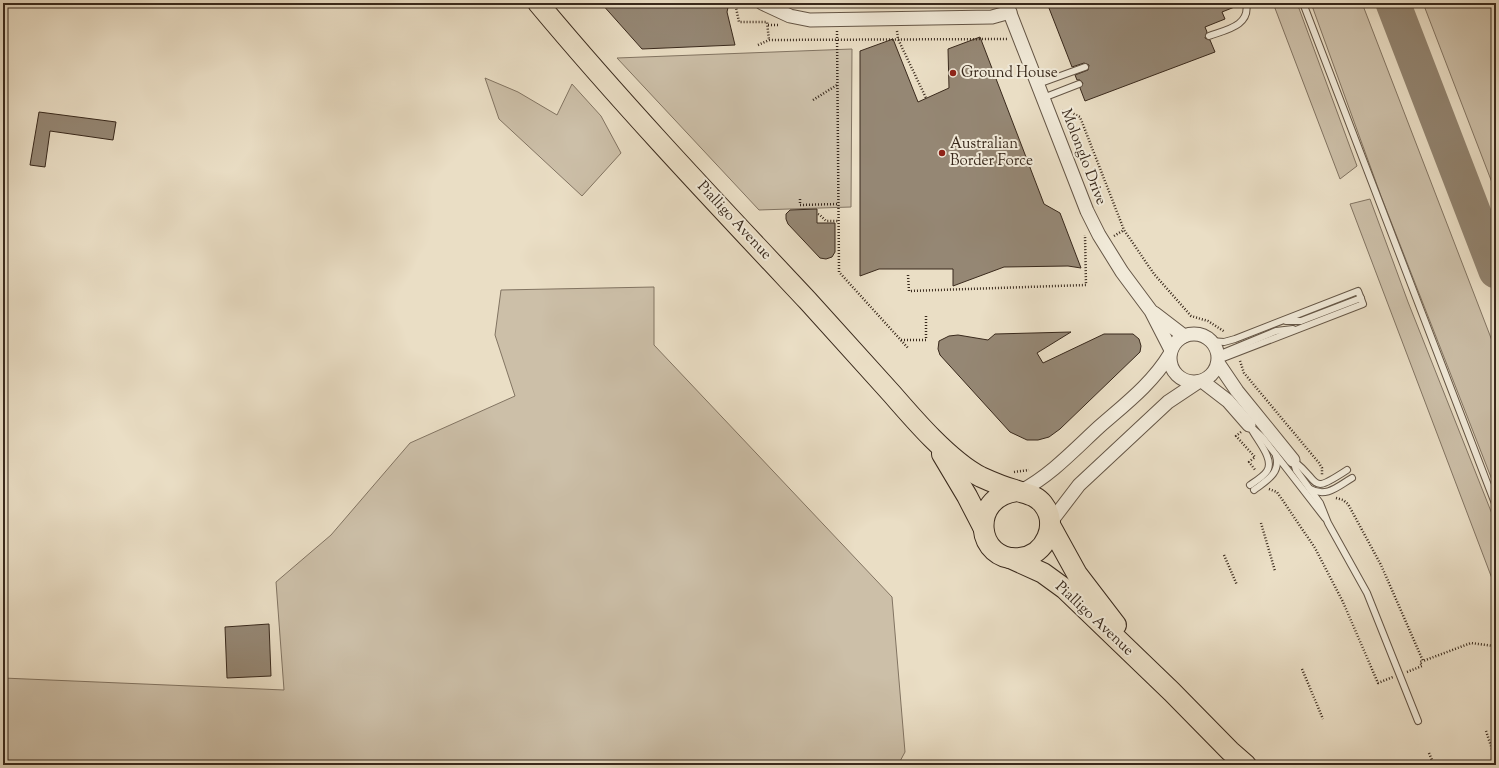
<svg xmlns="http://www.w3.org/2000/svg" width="1499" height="768" font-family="'Sorts Mill Goudy',serif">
  <rect width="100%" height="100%" fill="#eadec5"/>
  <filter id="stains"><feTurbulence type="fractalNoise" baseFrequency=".005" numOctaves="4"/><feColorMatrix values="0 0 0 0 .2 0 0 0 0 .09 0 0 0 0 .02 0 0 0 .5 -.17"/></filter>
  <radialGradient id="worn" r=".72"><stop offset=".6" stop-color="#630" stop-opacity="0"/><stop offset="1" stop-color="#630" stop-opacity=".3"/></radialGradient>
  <g fill="#ccbfa8" stroke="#827462">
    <path d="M 1273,3 L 1283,3 L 1284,5 L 1297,3 L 1357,166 L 1340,179 Z"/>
    <path d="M 1311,3 L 1362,3 L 1496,351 L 1496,490 L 1381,196 Z"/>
    <path d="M 1423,3 L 1496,3 L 1496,193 Z"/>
    <path d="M 852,49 L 851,207 L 759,210 L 617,58 Z"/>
    <path d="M 485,78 L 518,92 L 557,115 L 572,84 L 601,116 L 621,153 L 582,196 L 499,119 Z"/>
    <path d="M 1370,199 L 1408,302 L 1496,524 L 1496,589 L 1350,204 Z"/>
    <path d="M 654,287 L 654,345 L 892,597 L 905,752 L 898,765 L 3,765 L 3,678 L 284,690 L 276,582 L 331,535 L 410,443 L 515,396 L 495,335 L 501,290 Z"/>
  </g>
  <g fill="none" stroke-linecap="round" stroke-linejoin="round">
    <path stroke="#928470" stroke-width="35" d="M 1393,3 L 1496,271"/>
  </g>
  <g fill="#958774" stroke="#39291c">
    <path d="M 601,3 L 729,3 L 727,12 L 735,45 L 642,49 Z"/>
    <path d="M 1047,3 L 1242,3 L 1242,4 L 1222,12 L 1225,19 L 1205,27 L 1207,32 L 1205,38 L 1210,40 L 1215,52 L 1085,101 L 1080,88 L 1083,83 L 1080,80 L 1077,80 L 1075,75 L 1088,70 L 1089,65 L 1084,63 L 1072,67 Z"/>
    <path d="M 980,37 L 1044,204 L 1060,213 L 1081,268 L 1068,266 L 1004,267 L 953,286 L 953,269 L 879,269 L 860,276 L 860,51 L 893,39 L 918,102 L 949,88 L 948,49 Z"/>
    <path d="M 39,112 L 116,122 L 113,140 L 50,131 L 45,167 L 30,165 Z"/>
    <path d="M 817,209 L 817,223 L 835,223 L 835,252 L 832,257 L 826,259 L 820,258 L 788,224 L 786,219 L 786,214 L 790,210 Z"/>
    <path d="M 1071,332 L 1037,353 L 1043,363 L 1104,334 L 1133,334 L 1139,339 L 1141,346 L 1140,352 L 1060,429 L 1049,437 L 1038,440 L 1027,440 L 1010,432 L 940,355 L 938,349 L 939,341 L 949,336 L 958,335 L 988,340 L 995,334 Z"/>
    <path d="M 269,624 L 271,676 L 227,678 L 225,627 Z"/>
  </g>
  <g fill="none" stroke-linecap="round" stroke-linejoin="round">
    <g stroke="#655646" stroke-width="8">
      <g id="service">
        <path d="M 1303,3 L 1496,506"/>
        <path d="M 1209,36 C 1225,30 1251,26 1246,3"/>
        <path d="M 1038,84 L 1085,67"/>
        <path d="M 1043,98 L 1079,84"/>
        <path d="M 1286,321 L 1301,321 L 1361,298"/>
        <path d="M 1211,341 L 1224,342 L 1235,339 L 1358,291 L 1363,304 L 1218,360"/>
        <path d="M 1218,355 L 1276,331 L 1293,329"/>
        <path d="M 1249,425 L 1263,438 L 1325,518"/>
        <path d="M 1293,460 L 1296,470 L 1320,503 L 1328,523 L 1367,593 L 1418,721"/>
        <path d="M 1294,461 C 1322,483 1309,495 1347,470"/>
        <path d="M 1250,485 C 1256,481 1264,476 1267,471 C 1275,459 1256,439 1251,428"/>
        <path d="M 1310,489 C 1327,498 1338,486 1352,478"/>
        <path d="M 1254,490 C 1266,481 1281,473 1276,456"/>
      </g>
    </g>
    <g stroke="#655646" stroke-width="15">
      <g id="minor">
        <path d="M 762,3 L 790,16 L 810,20 L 992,17 L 1010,12"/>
        <path d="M 1006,3 L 1087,211 L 1099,235 L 1122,272 L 1151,311 L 1171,350"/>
        <path d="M 1154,313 L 1184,336"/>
        <circle cx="1194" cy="358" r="24"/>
        <path d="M 1218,363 L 1237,391 L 1293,460"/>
        <path d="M 1202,381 L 1228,401 L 1249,425"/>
        <path d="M 1021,491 C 1051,475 1074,450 1099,427 C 1124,405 1152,384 1170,354"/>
        <path d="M 1050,523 L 1079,485 L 1168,402 L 1198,382"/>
      </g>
    </g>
    <g stroke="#39291c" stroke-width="22">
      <g id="primary">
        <path d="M 538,3 C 624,106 716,203 808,301 C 836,332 864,363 892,394 C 905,409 918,424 932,438 C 946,452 963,468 981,477 C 992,482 1004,487 1015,490 C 1025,494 1035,494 1043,504 C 1059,524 1046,555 1020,558 C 976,563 968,497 1017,491"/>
        <path d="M 942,454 L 967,496 L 983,527"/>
        <path d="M 1050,525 L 1077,574 L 1116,625"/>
        <path d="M 1010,558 L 1043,573 L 1065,589 L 1172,692 L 1230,751 L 1246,765"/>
      </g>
    </g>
    <g stroke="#39291c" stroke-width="2.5" stroke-dasharray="1 2" stroke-linecap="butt">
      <path d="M 735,3 L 739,22 L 767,22 L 769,40"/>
      <path d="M 768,25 L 778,25"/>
      <path d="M 837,31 L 839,272 L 908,348"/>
      <path d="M 897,31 L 898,39 L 926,98"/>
      <path d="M 758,45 L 769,40 L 1007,39"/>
      <path d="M 813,100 L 837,85"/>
      <path d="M 1062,111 L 1070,112 L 1080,117 L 1124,230 L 1154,274 L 1191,316 L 1208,321 L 1225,332"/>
      <path d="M 800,199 L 800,205 L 838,204"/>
      <path d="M 818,214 L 820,215 L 826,221 L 838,221"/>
      <path d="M 1114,236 L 1124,230"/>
      <path d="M 908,275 L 909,291 L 1086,285 L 1085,235"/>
      <path d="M 901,340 L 926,340 L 926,315"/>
      <path d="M 1240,361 L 1244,373 L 1319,463 L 1322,468 L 1322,475"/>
      <path d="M 1241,432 L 1236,436 L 1255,457 L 1249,462 L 1256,471"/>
      <path d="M 1014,472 L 1029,470"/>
      <path d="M 1269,489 L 1277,492 L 1315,548 L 1343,602 L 1378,683 L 1393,677"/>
      <path d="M 1336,498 L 1343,500 L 1348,504 L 1381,565 L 1423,661 L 1471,643 L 1494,646"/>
      <path d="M 1261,523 L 1275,571"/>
      <path d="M 1224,555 L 1237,585"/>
      <path d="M 1302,669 L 1323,719"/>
      <path d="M 1407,672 L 1422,666 L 1420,662 L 1423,661"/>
      <path d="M 1486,731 L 1496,761"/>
      <path d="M 1429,753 L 1434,765"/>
    </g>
    <use href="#service" stroke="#f1ead9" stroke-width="6"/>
    <use href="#minor" stroke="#f1ead9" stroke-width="13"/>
    <use href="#primary" stroke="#eadec5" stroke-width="20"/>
  </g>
  <g fill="#8f2418" stroke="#f1ead9" stroke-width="1.5">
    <circle cx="953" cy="73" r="4"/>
    <circle cx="942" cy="153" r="4"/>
  </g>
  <g text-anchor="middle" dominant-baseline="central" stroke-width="4" stroke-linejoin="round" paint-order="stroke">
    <g font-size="15" fill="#39291c" stroke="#f1ead9" text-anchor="start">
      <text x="961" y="73">Ground House</text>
      <text x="950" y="144">Australian<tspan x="950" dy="17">Border Force</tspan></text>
    </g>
    <g font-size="15" fill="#39291c" stroke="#f1ead9">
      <text transform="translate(1083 157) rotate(69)">Molonglo Drive</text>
      <text transform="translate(734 221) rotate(47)">Pialligo Avenue</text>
      <text transform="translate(1094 619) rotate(43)">Pialligo Avenue</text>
    </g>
  </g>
  <rect width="1499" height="768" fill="none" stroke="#eadec5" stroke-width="16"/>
  <rect x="4" y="4" width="1491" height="760" fill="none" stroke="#39291c" stroke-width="2"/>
  <rect x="8" y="8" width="1483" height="752" fill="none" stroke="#39291c"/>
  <rect width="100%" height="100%" filter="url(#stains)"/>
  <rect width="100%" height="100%" fill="url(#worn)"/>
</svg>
